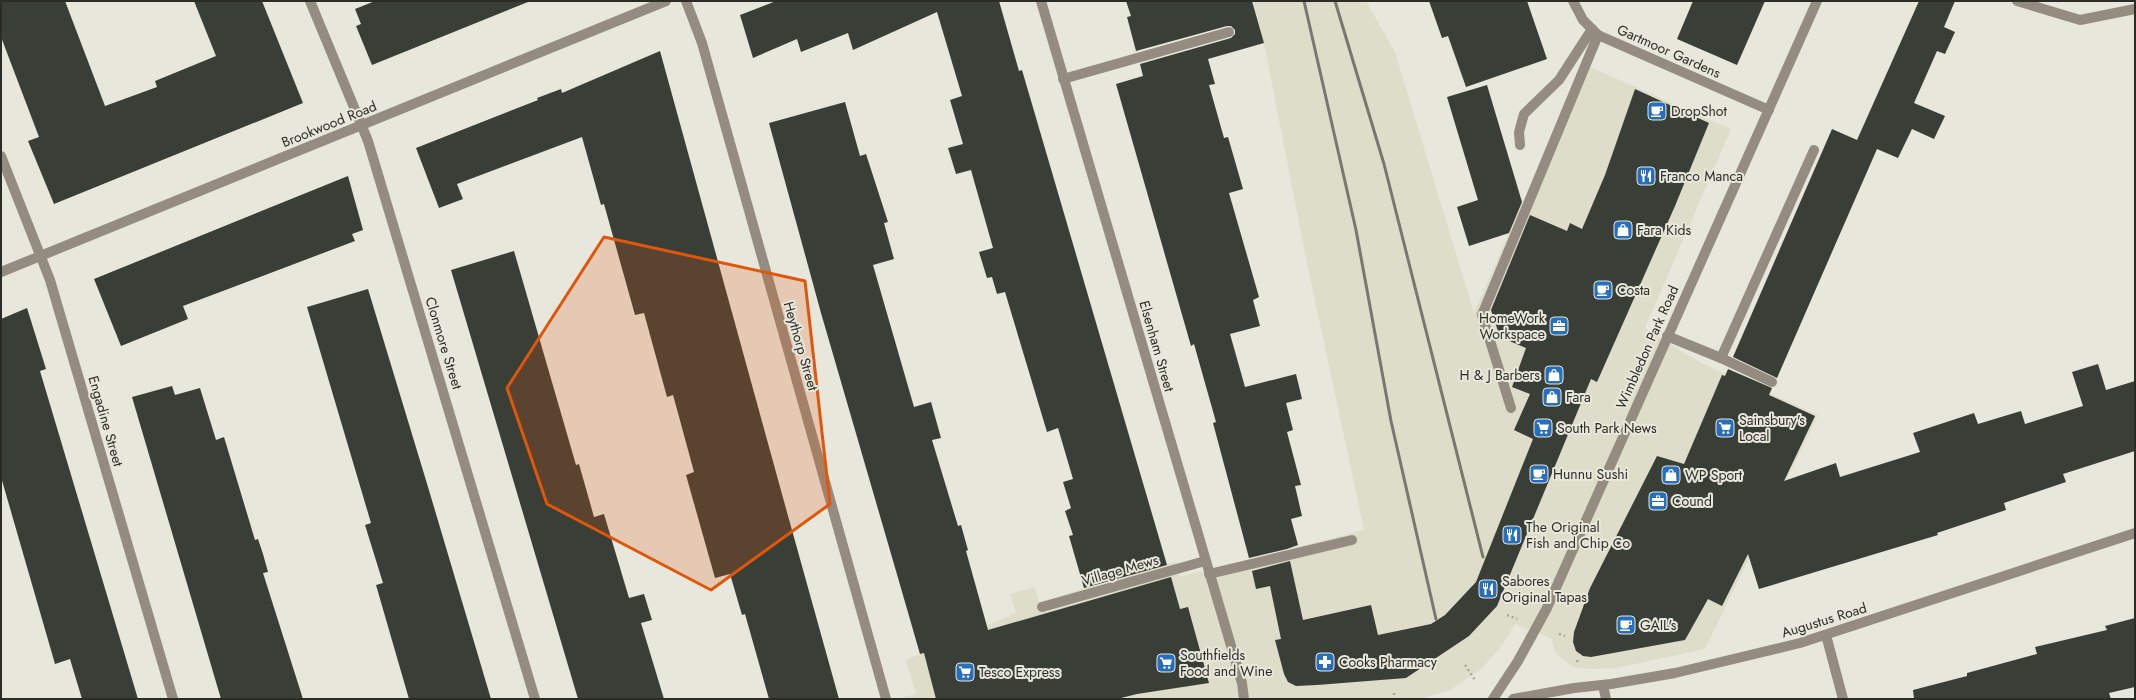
<svg xmlns="http://www.w3.org/2000/svg" width="2136" height="700" font-family="Jost,sans-serif">
  <rect width="100%" height="100%" fill="#e8e7db"/>
  <path fill="#ddddc9" d="M 1253,1 L 1366,1 L 1395,52 L 1474,313 L 1583,64 L 1731,129 L 1645,328 L 1701,363 L 1818,415 L 1705,649 L 1616,668 L 1589,669 L 1573,667 L 1556,654 L 1551,638 L 1515,624 L 1501,647 L 1481,669 L 1450,690 L 1420,699 L 896,699 L 916,694 L 906,660 L 1016,613 L 1010,594 L 1034,587 L 1039,602 L 1175,562 L 1180,577 L 1364,530 L 1306,258 L 1264,43 Z"/>
  <g fill="#393f37">
    <path d="M 1,1 L 65,1 L 105,106 L 157,87 L 155,81 L 216,56 L 194,1 L 262,1 L 303,103 L 54,204 L 28,141 L 39,137 L 1,37 Z"/>
    <path d="M 375,1 L 528,1 L 528,2 L 372,65 L 356,26 L 361,24 L 355,9 Z"/>
    <path d="M 776,1 L 999,1 L 1019,71 L 1022,70 L 1167,565 L 1084,588 L 1069,536 L 1073,535 L 1065,511 L 1071,508 L 1063,482 L 1073,479 L 1058,428 L 1047,432 L 1005,292 L 997,294 L 992,277 L 987,278 L 979,252 L 993,248 L 971,170 L 956,174 L 948,148 L 963,144 L 950,100 L 962,96 L 937,12 L 853,50 L 848,33 L 801,52 L 797,39 L 753,58 L 740,15 Z"/>
    <path d="M 1126,1 L 1252,1 L 1264,43 L 1208,59 L 1215,84 L 1209,85 L 1224,138 L 1228,137 L 1243,189 L 1229,193 L 1259,297 L 1253,300 L 1260,326 L 1230,334 L 1245,387 L 1296,374 L 1302,399 L 1286,403 L 1293,430 L 1287,432 L 1301,485 L 1295,486 L 1302,516 L 1291,519 L 1298,545 L 1287,549 L 1249,558 L 1213,423 L 1216,422 L 1194,344 L 1191,346 L 1116,84 L 1143,76 L 1140,64 L 1231,38 L 1235,34 L 1235,30 L 1231,26 L 1227,26 L 1136,51 L 1127,17 L 1131,16 Z"/>
    <path d="M 1429,1 L 1527,1 L 1547,59 L 1466,87 L 1448,36 L 1442,38 Z"/>
    <path d="M 1693,1 L 1765,1 L 1737,65 L 1677,39 Z"/>
    <path d="M 1919,1 L 1955,1 L 1944,27 L 1955,32 L 1945,54 L 1937,51 L 1914,103 L 1945,116 L 1934,139 L 1912,129 L 1898,158 L 1877,149 L 1777,378 L 1733,357 L 1832,129 L 1857,140 Z"/>
    <path d="M 660,51 L 785,505 L 839,699 L 769,699 L 745,614 L 742,615 L 730,574 L 715,578 L 686,475 L 694,472 L 678,413 L 673,395 L 667,397 L 644,313 L 635,315 L 604,204 L 601,205 L 582,137 L 457,184 L 463,199 L 439,208 L 416,148 L 538,100 L 537,98 L 561,89 L 562,93 Z"/>
    <path d="M 1487,85 L 1522,202 L 1509,233 L 1469,246 L 1457,207 L 1478,200 L 1447,97 Z"/>
    <path d="M 1635,89 L 1709,123 L 1675,206 L 1597,382 L 1591,379 L 1497,606 L 1469,636 L 1406,678 L 1317,685 L 1296,686 L 1288,682 L 1284,674 L 1275,640 L 1281,639 L 1270,586 L 1256,589 L 1252,571 L 1290,561 L 1303,620 L 1371,605 L 1378,635 L 1431,624 L 1445,615 L 1476,582 L 1533,439 L 1514,430 L 1530,394 L 1512,387 L 1526,348 L 1500,337 L 1491,310 L 1530,215 L 1567,231 L 1570,223 L 1582,229 L 1605,175 Z"/>
    <path d="M 845,102 L 860,156 L 866,154 L 888,222 L 884,223 L 894,259 L 873,265 L 914,407 L 931,402 L 941,438 L 932,440 L 958,526 L 961,525 L 968,550 L 966,551 L 988,630 L 1171,577 L 1180,609 L 1188,607 L 1209,683 L 1137,694 L 1117,699 L 936,699 L 924,653 L 920,654 L 896,571 L 821,313 L 769,123 Z"/>
    <path d="M 348,176 L 363,230 L 352,234 L 355,241 L 183,306 L 188,319 L 121,346 L 94,279 Z"/>
    <path d="M 514,251 L 576,465 L 579,464 L 594,517 L 604,514 L 629,598 L 644,594 L 652,620 L 641,623 L 664,699 L 578,699 L 451,270 Z"/>
    <path d="M 368,289 L 428,487 L 491,699 L 409,699 L 376,585 L 383,583 L 365,525 L 371,523 L 307,307 Z"/>
    <path d="M 27,308 L 46,369 L 40,371 L 138,699 L 82,699 L 70,659 L 55,664 L 1,477 L 1,319 Z"/>
    <path d="M 2098,364 L 2106,390 L 2135,381 L 2135,451 L 2063,474 L 2066,482 L 2004,503 L 2006,510 L 1937,533 L 1938,535 L 1759,589 L 1748,554 L 1722,606 L 1708,599 L 1685,640 L 1591,657 L 1583,656 L 1576,651 L 1573,642 L 1574,632 L 1590,588 L 1657,456 L 1684,464 L 1722,375 L 1725,376 L 1728,369 L 1772,388 L 1769,395 L 1815,416 L 1784,481 L 1836,463 L 1840,477 L 1920,452 L 1913,433 L 1974,413 L 1978,424 L 2021,411 L 2025,424 L 2083,406 L 2072,372 Z"/>
    <path d="M 172,386 L 175,395 L 200,388 L 216,440 L 224,437 L 255,540 L 258,539 L 263,554 L 268,572 L 263,573 L 303,699 L 221,699 L 132,397 Z"/>
    <path d="M 2135,618 L 2135,687 L 2109,693 L 2111,699 L 1914,699 L 1913,690 L 1967,676 L 1967,673 L 2037,654 L 2035,647 L 2107,630 L 2105,626 Z"/>
  </g>
  <g fill="none" stroke-linecap="round" stroke-linejoin="round">
    <g stroke="#a8a79e" stroke-width="2.5" stroke-dasharray="2 3" stroke-linecap="butt">
      <path d="M 1507,615 L 1517,619"/>
      <path d="M 1559,634 L 1565,636"/>
      <path d="M 1577,662 L 1578,658"/>
      <path d="M 1465,665 L 1475,680"/>
      <path d="M 1394,693 L 1394,699"/>
    </g>
    <g stroke="#948c80" stroke-width="10">
      <path d="M 310,1 L 368,141 L 535,699"/>
      <path d="M 686,1 L 702,43 L 886,699"/>
      <path d="M 1041,1 L 1242,683 L 1244,699"/>
      <path d="M 1573,1 L 1583,20 L 1598,35 L 1769,110"/>
      <path d="M 2017,1 L 2080,20 L 2135,9"/>
      <path d="M 1063,79 L 1229,32"/>
      <path d="M 1520,145 L 1519,132 L 1524,114 L 1559,80 L 1592,29"/>
      <path d="M 1,156 L 50,280 L 173,699"/>
      <path d="M 1,272 L 666,1"/>
      <path d="M 1667,336 L 1721,358 L 1814,150"/>
      <path d="M 1721,358 L 1772,382"/>
      <path d="M 1511,408 L 1482,315 L 1598,35"/>
      <path d="M 1209,574 L 1352,540"/>
      <path d="M 1042,607 L 1205,561"/>
      <path d="M 1826,635 L 1843,699"/>
      <path d="M 1603,685 L 1606,699"/>
      <path d="M 1493,699 L 1518,661 L 1547,608 L 1817,1"/>
      <path d="M 1513,699 L 1574,688 L 1611,684 L 1675,673 L 1800,643 L 2135,533"/>
    </g>
    <g stroke="#787770" stroke-width="3">
      <path d="M 1304,1 L 1356,230 L 1391,421 L 1436,619"/>
      <path d="M 1335,1 L 1384,164 L 1483,557"/>
    </g>
  </g>
  <path fill="#df570d" fill-opacity="0.2" stroke="#df570d" stroke-width="3" stroke-linejoin="round" d="M 604,237 L 805,281 L 830,504 L 711,590 L 547,504 L 507,388 Z"/>
  <defs>
    <g id="cafe-square" transform="scale(1)"><rect x="-9" y="-9" width="18" height="18" rx="4" fill="#276ebe" stroke="#e8e7db"/><path d="M-5.5-4.5H6V0H3Q3 3.5 0 3.5H-2.5Q-5.5 3.5-5.5 0ZM3-3.2v2h1.7v-2ZM-6 4.5H4V6H-6Z" fill="#fff"/></g>
    <g id="restaurant-square" transform="scale(1)"><rect x="-9" y="-9" width="18" height="18" rx="4" fill="#276ebe" stroke="#e8e7db"/><path d="M-5-6h1v4h1v-4h1v4h1v-4h1v5L-1.5 .5V6h-2V.5L-5-1ZM5-6V6H3V1.5H1.5Q1.5-4 5-6Z" fill="#fff"/></g>
    <g id="shop-square" transform="scale(1)"><rect x="-9" y="-9" width="18" height="18" rx="4" fill="#276ebe" stroke="#e8e7db"/><path d="M-5-2.5h2.3a2.7 3.5 0 0 1 5.4 0H5L5.5 6h-11ZM-1.5-2.5h3a1.5 2.3 0 0 0-3 0Z" fill="#fff"/></g>
    <g id="office-square" transform="scale(1)"><rect x="-9" y="-9" width="18" height="18" rx="4" fill="#276ebe" stroke="#e8e7db"/><path d="M-6-3h4V-5.5h4V-3h4V5H-6ZM-1-4.5V-3h2v-1.5ZM-6 0V1H6V0Z" fill="#fff"/></g>
    <g id="supermarket-square" transform="scale(1)"><rect x="-9" y="-9" width="18" height="18" rx="4" fill="#276ebe" stroke="#e8e7db"/><path d="M-6-5.5h2.5l.6 2H6L4.5 2H-2.5L-4.4-4H-6ZM-1.5 3.2a1.3 1.3 0 1 0 .1 0ZM3 3.2a1.3 1.3 0 1 0 .1 0Z" fill="#fff"/></g>
    <g id="pharmacy-square" transform="scale(1)"><rect x="-9" y="-9" width="18" height="18" rx="4" fill="#276ebe" stroke="#e8e7db"/><path d="M-2-6h4v4h4v4h-4v4h-4v-4h-4v-4h4Z" fill="#fff"/></g>
  </defs>
  <g fill-rule="evenodd">
    <use href="#cafe-square" x="1657" y="111"/>
    <use href="#restaurant-square" x="1646" y="176"/>
    <use href="#shop-square" x="1623" y="230"/>
    <use href="#cafe-square" x="1603" y="290"/>
    <use href="#office-square" x="1559" y="326"/>
    <use href="#shop-square" x="1554" y="375"/>
    <use href="#shop-square" x="1552" y="397"/>
    <use href="#supermarket-square" x="1543" y="428"/>
    <use href="#supermarket-square" x="1725" y="428"/>
    <use href="#cafe-square" x="1539" y="474"/>
    <use href="#shop-square" x="1671" y="475"/>
    <use href="#office-square" x="1658" y="501"/>
    <use href="#restaurant-square" x="1512" y="535"/>
    <use href="#restaurant-square" x="1488" y="589"/>
    <use href="#cafe-square" x="1626" y="625"/>
    <use href="#pharmacy-square" x="1325" y="662"/>
    <use href="#supermarket-square" x="1166" y="663"/>
    <use href="#supermarket-square" x="965" y="672"/>
  </g>
  <g text-anchor="middle" dominant-baseline="central" stroke-width="4" stroke-linejoin="round" paint-order="stroke">
    <g font-size="14" fill="#2c2c27" stroke="#e8e7db">
      <text transform="translate(1669 51) rotate(24)">Gartmoor Gardens</text>
      <text transform="translate(329 124) rotate(-22)">Brookwood Road</text>
      <text transform="translate(444 343) rotate(73)">Clonmore Street</text>
      <text transform="translate(801 346) rotate(74)">Heythorp Street</text>
      <text transform="translate(1157 346) rotate(74)">Elsenham Street</text>
      <text transform="translate(1647 347) rotate(-66)">Wimbledon Park Road</text>
      <text transform="translate(106 421) rotate(74)">Engadine Street</text>
      <text transform="translate(1120 570) rotate(-16)">Village Mews</text>
      <text transform="translate(1824 620) rotate(-17)">Augustus Road</text>
    </g>
    <g font-size="14" fill="#2c2c27" stroke="#e8e7db" text-anchor="start">
      <text x="1671" y="111">DropShot</text>
      <text x="1660" y="176">Franco Manca</text>
      <text x="1637" y="230">Fara Kids</text>
      <text x="1617" y="290">Costa</text>
      <text x="1545" y="318" text-anchor="end">HomeWork<tspan x="1545" dy="16">Workspace</tspan></text>
      <text x="1540" y="375" text-anchor="end">H &amp; J Barbers</text>
      <text x="1566" y="397">Fara</text>
      <text x="1739" y="420">Sainsbury's<tspan x="1739" dy="16">Local</tspan></text>
      <text x="1557" y="428">South Park News</text>
      <text x="1553" y="474">Hunnu Sushi</text>
      <text x="1685" y="475">WP Sport</text>
      <text x="1672" y="501">Cound</text>
      <text x="1526" y="527">The Original<tspan x="1526" dy="16">Fish and Chip Co</tspan></text>
      <text x="1502" y="581">Sabores<tspan x="1502" dy="16">Original Tapas</tspan></text>
      <text x="1640" y="625">GAIL's</text>
      <text x="1180" y="655">Southfields<tspan x="1180" dy="16">Food and Wine</tspan></text>
      <text x="1339" y="662">Cooks Pharmacy</text>
      <text x="979" y="672">Tesco Express</text>
    </g>
  </g>
  <rect width="2136" height="700" fill="none" stroke="#2c2c27" stroke-width="4"/>
</svg>
